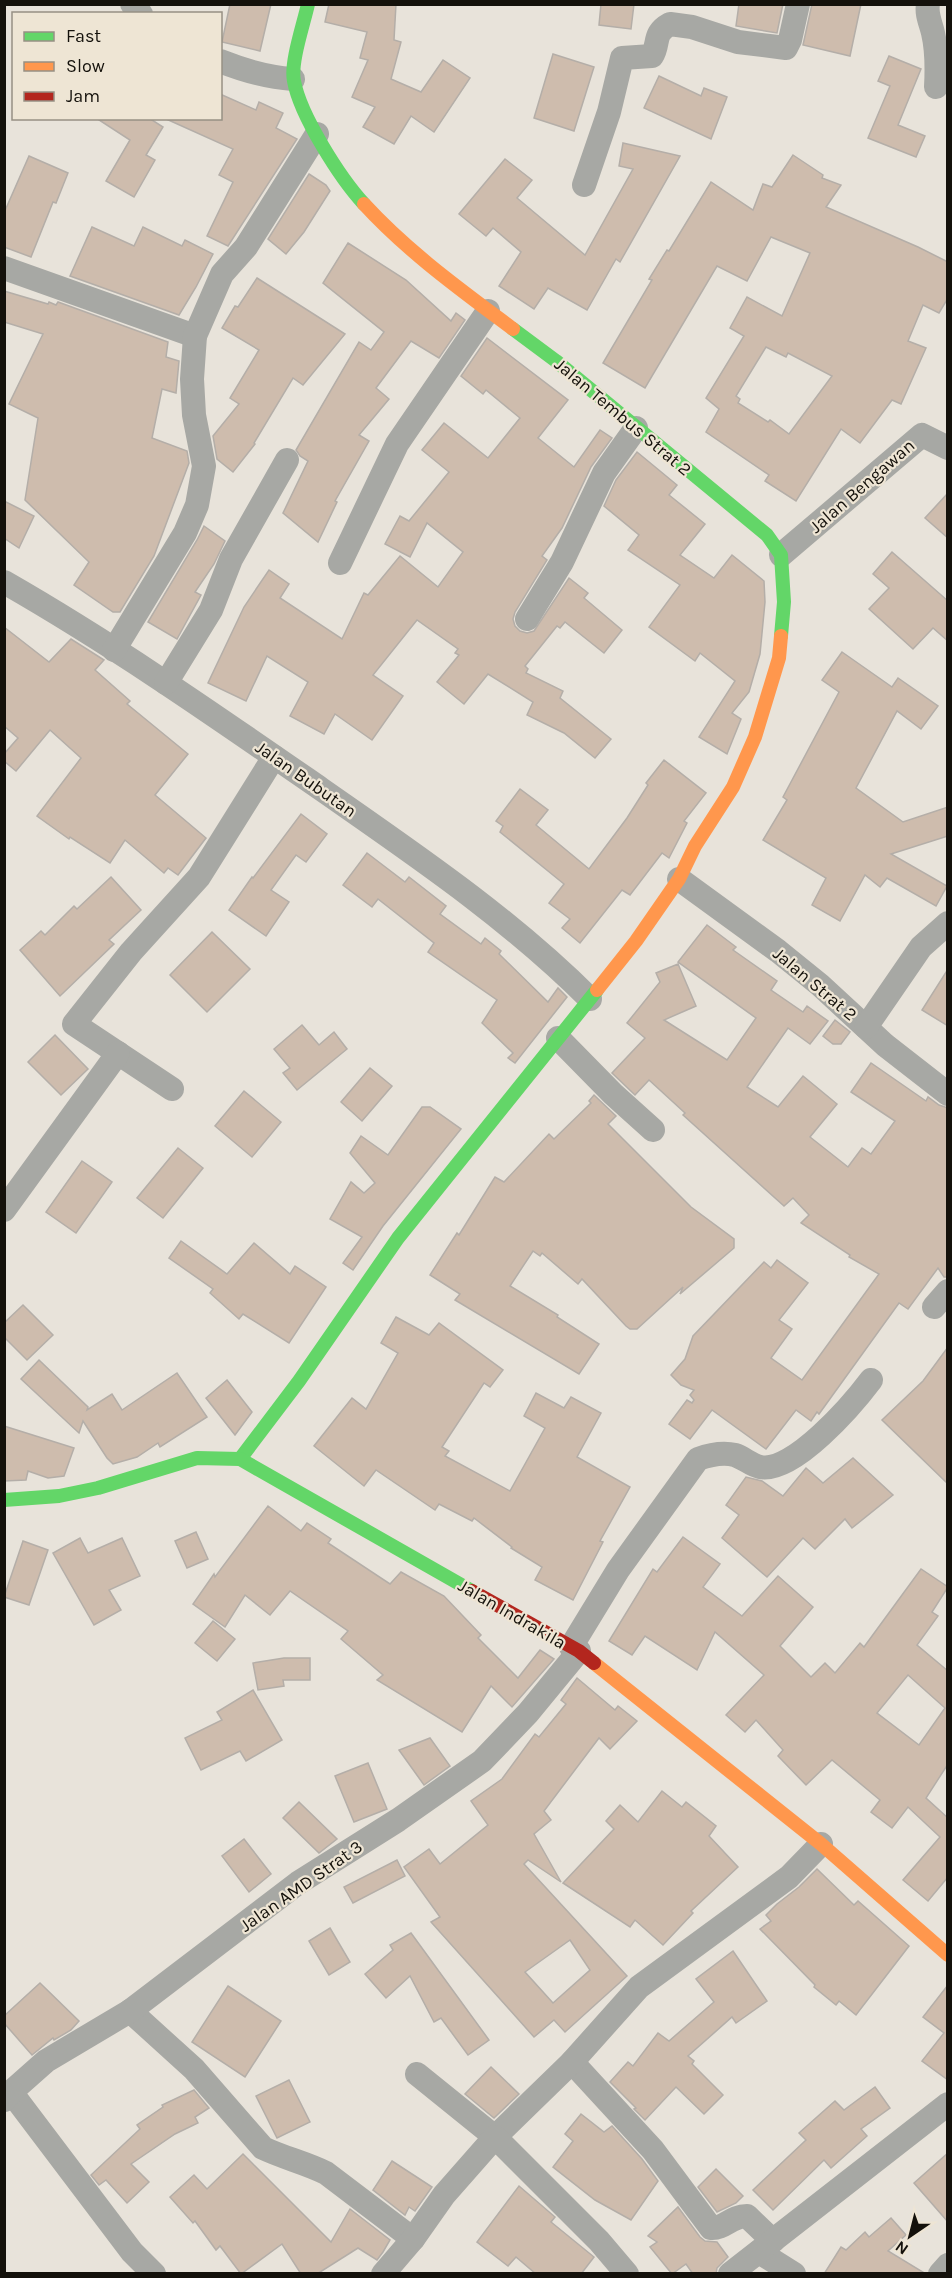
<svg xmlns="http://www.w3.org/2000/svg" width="952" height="2278" font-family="Karla,sans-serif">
  <rect width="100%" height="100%" fill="#e8e3da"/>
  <g fill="#cebcad" stroke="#b4aea8" stroke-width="1.5" fill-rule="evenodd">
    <path d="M 230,4 L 271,4 L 260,51 L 222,42 Z"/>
    <path d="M 329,4 L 396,4 L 394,40 L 401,42 L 391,79 L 421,92 L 443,60 L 470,78 L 434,132 L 411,116 L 394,144 L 363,127 L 375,107 L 352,97 L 368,60 L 360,58 L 367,32 L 325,22 Z"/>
    <path d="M 601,4 L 634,4 L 631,29 L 599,25 Z"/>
    <path d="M 739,4 L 783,4 L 777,33 L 736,26 Z"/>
    <path d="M 812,4 L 861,4 L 850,56 L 803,45 Z"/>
    <path d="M 553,54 L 594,67 L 574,131 L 534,118 Z"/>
    <path d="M 889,56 L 921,69 L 898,125 L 925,136 L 916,157 L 868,138 L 890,86 L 878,81 Z"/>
    <path d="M 659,76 L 701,96 L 704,88 L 727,97 L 711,139 L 644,108 Z"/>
    <path d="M 220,94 L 256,110 L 259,102 L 283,113 L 276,128 L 297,139 L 228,246 L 207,236 L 233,182 L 219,175 L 233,149 L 164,118 L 220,118 Z"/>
    <path d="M 96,118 L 149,118 L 163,127 L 146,155 L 155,160 L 134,197 L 106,181 L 130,140 Z"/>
    <path d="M 623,143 L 680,156 L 620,262 L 616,259 L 587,310 L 548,288 L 534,309 L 499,286 L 521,252 L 493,228 L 486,236 L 459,214 L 505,159 L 532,180 L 517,198 L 585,255 L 633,169 L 619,166 Z"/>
    <path d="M 793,155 L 823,175 L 822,178 L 841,185 L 826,207 L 918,247 L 948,262 L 948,298 L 939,313 L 923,305 L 908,341 L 926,348 L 901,404 L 892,400 L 860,443 L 841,429 L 796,501 L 765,481 L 769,475 L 706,432 L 719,409 L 706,398 L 744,336 L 730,328 L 747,297 L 782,316 L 810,253 L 771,237 L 747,281 L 717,266 L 645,388 L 603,363 L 652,280 L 649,279 L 667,250 L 669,251 L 711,182 L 753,210 L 763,184 L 772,187 ZM 766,347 L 786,357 L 788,353 L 832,376 L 789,434 L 770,420 L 768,422 L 738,403 L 740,399 L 736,396 Z"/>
    <path d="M 29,156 L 68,173 L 56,203 L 53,202 L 31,257 L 4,247 L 4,213 Z"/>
    <path d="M 309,174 L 326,185 L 330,191 L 304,232 L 286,254 L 268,239 Z"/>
    <path d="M 92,227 L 134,246 L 143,227 L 182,246 L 185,240 L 213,254 L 196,287 L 179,315 L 70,276 Z"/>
    <path d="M 348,243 L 406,280 L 451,321 L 456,313 L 465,320 L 439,358 L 411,341 L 376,388 L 389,399 L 359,435 L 369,441 L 335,501 L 337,502 L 318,542 L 283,513 L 308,461 L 300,456 L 296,450 L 359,342 L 371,350 L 384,332 L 323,283 Z"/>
    <path d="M 257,278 L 345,334 L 303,385 L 293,378 L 254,443 L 255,444 L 233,472 L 217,459 L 213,436 L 239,404 L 230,398 L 259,350 L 222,328 L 235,306 L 238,307 Z"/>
    <path d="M 4,291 L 48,304 L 49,302 L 56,305 L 58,302 L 168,342 L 166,357 L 179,361 L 176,393 L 162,389 L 152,438 L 187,451 L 189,463 L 154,556 L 120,612 L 113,612 L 74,585 L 89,562 L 25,500 L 38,418 L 9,404 L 43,334 L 4,322 Z"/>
    <path d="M 487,338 L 568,400 L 538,438 L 574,467 L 600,430 L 612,438 L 591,467 L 562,528 L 542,556 L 547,560 L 515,612 L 513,619 L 515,626 L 520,631 L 527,633 L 534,631 L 569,578 L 588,593 L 584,598 L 622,630 L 604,653 L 565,622 L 560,628 L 557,626 L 525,666 L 528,669 L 526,673 L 563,691 L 560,698 L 611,739 L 595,758 L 564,733 L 527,715 L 533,702 L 488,674 L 464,704 L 437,682 L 459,655 L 455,653 L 458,649 L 417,620 L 373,675 L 403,696 L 372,740 L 335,714 L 324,734 L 290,716 L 308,682 L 267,656 L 246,701 L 208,683 L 244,607 L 269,570 L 289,584 L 280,598 L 342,639 L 364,593 L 368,595 L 400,556 L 438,587 L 463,552 L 427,523 L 410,557 L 385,544 L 400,516 L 409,521 L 449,472 L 422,450 L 444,423 L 488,458 L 520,418 L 486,390 L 483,394 L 461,376 Z"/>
    <path d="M 637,452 L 677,485 L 669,495 L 705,524 L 680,555 L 714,578 L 732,555 L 764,581 L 765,602 L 760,654 L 749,692 L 732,713 L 741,719 L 727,754 L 699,737 L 735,681 L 700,653 L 695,661 L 649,627 L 680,585 L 628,550 L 639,535 L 604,506 L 616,480 Z"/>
    <path d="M 948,493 L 948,538 L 925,518 Z"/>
    <path d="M 4,501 L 34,516 L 19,548 L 4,538 Z"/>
    <path d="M 204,526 L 225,541 L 214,564 L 195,592 L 201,595 L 177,639 L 148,622 L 197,540 Z"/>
    <path d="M 892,552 L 948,601 L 948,641 L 933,628 L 913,649 L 869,609 L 889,588 L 873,574 Z"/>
    <path d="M 4,627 L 49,662 L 71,639 L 104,660 L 95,670 L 130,701 L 127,704 L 188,754 L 155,795 L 206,838 L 178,875 L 168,868 L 164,873 L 125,840 L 110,863 L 70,837 L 69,839 L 37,816 L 81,758 L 50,730 L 16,771 L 4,761 L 4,754 L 18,738 L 4,726 Z"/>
    <path d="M 842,652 L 892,687 L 898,678 L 938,706 L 921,729 L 897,711 L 856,788 L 903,822 L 948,807 L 948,836 L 891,854 L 947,886 L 936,906 L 887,878 L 880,887 L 865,875 L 840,921 L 812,905 L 826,878 L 763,840 L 787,800 L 783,797 L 839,692 L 822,680 Z"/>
    <path d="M 664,760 L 706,793 L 684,821 L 687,823 L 669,858 L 662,853 L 630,895 L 622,890 L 580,943 L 562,928 L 570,919 L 549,903 L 564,884 L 500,832 L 503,826 L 496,821 L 520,789 L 548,810 L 536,825 L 589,869 L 627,818 L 648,785 L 646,783 Z"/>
    <path d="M 301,814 L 327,834 L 306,862 L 296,855 L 271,890 L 289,902 L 266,936 L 229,910 L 252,877 L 253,878 Z"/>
    <path d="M 367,853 L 405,882 L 409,877 L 446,906 L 440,914 L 481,944 L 485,938 L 501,951 L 499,954 L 548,1002 L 558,988 L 567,997 L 515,1063 L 508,1058 L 513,1053 L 482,1023 L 497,1000 L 428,952 L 434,943 L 378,899 L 372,907 L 343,885 Z"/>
    <path d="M 111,877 L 141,910 L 109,940 L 114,944 L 60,996 L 20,950 L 41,931 L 45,935 L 74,906 L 77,909 Z"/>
    <path d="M 707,925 L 736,947 L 733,950 L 777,981 L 771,990 L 803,1012 L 807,1006 L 828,1021 L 810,1044 L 788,1028 L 747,1087 L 778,1107 L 803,1076 L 837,1104 L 810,1137 L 848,1167 L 862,1148 L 871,1154 L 895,1121 L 851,1092 L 871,1063 L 926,1101 L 928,1097 L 939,1105 L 948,1108 L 948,1277 L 944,1277 L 938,1268 L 908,1309 L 899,1303 L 819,1414 L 817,1412 L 811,1421 L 796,1410 L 766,1449 L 712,1410 L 690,1439 L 669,1424 L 687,1400 L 692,1403 L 694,1400 L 690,1395 L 694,1390 L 681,1385 L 671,1375 L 685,1359 L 693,1336 L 764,1262 L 771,1268 L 777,1260 L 808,1283 L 779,1320 L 792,1329 L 771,1358 L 802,1380 L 879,1274 L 849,1257 L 850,1255 L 801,1223 L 809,1215 L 793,1198 L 784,1206 L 683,1115 L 685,1113 L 649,1080 L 635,1095 L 612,1073 L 645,1038 L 627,1023 L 660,982 L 656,973 L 678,964 L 696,1006 L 664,1020 L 727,1060 L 756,1018 L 678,962 Z"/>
    <path d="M 212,932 L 250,969 L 207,1012 L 170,975 Z"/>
    <path d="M 948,969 L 948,1026 L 922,1010 Z"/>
    <path d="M 835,1020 L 850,1032 L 841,1044 L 833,1044 L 823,1036 Z"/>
    <path d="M 302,1025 L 319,1045 L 334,1032 L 347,1049 L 297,1090 L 283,1073 L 290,1068 L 274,1049 Z"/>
    <path d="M 55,1035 L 88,1069 L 61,1095 L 28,1062 Z"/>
    <path d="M 370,1068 L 392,1086 L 362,1121 L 341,1102 Z"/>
    <path d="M 244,1091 L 281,1122 L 252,1157 L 215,1126 Z"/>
    <path d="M 594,1095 L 616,1116 L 608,1124 L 691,1207 L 734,1239 L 734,1248 L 680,1294 L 683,1287 L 637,1329 L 630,1329 L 626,1326 L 582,1279 L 578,1284 L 542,1253 L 540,1256 L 533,1251 L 510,1286 L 558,1315 L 557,1317 L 599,1344 L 579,1374 L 455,1300 L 460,1294 L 430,1275 L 457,1233 L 459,1235 L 495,1177 L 504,1182 L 549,1134 L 554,1139 L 591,1103 L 589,1101 Z"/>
    <path d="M 422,1107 L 430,1107 L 461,1129 L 383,1226 L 353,1270 L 343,1263 L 362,1237 L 330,1219 L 351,1182 L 364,1193 L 375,1183 L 350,1153 L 361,1136 L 388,1155 Z"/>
    <path d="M 178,1148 L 203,1168 L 163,1218 L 137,1198 Z"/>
    <path d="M 82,1161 L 112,1182 L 76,1233 L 46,1212 Z"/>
    <path d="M 181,1241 L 227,1274 L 254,1243 L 290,1274 L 295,1266 L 326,1287 L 289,1343 L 243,1314 L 239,1319 L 210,1293 L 213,1289 L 169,1258 Z"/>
    <path d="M 23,1305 L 53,1335 L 27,1360 L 4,1337 L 4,1323 Z"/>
    <path d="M 396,1317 L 429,1335 L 439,1323 L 503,1370 L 490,1387 L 484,1383 L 442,1447 L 449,1451 L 445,1456 L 510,1491 L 545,1428 L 524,1416 L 536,1393 L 564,1408 L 571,1397 L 601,1413 L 577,1457 L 630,1487 L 600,1541 L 603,1542 L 573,1600 L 535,1580 L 542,1567 L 511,1548 L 512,1547 L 474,1518 L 472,1521 L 439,1504 L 435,1510 L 376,1470 L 364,1486 L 314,1446 L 352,1398 L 366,1409 L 398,1353 L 381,1343 Z"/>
    <path d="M 948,1347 L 948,1484 L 882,1420 L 923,1381 Z"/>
    <path d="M 39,1360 L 88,1407 L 87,1410 L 112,1394 L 122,1410 L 177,1373 L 207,1417 L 160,1447 L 158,1443 L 137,1457 L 113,1464 L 107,1458 L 83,1421 L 79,1433 L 21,1379 Z"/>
    <path d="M 227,1380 L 252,1412 L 235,1435 L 206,1398 Z"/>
    <path d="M 4,1426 L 74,1448 L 64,1476 L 48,1478 L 28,1471 L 26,1480 L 4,1481 Z"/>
    <path d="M 853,1458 L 893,1495 L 852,1528 L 845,1519 L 815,1549 L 803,1538 L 767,1577 L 722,1538 L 739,1515 L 726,1505 L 746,1477 L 762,1481 L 783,1496 L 806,1468 L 823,1483 Z"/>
    <path d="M 268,1506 L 301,1531 L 307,1523 L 331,1539 L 328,1543 L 390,1584 L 401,1572 L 444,1596 L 481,1635 L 478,1638 L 518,1678 L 540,1650 L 554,1659 L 512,1707 L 491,1686 L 462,1732 L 377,1680 L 383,1675 L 341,1639 L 348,1631 L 290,1591 L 270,1615 L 245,1595 L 225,1627 L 193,1604 L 214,1574 L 215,1577 Z"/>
    <path d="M 196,1532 L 208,1559 L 187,1568 L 175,1541 Z"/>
    <path d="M 683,1537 L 720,1564 L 703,1587 L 742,1616 L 778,1576 L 813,1607 L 780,1646 L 811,1677 L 825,1663 L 835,1673 L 860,1643 L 864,1647 L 921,1569 L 948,1587 L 932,1612 L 938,1616 L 917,1645 L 948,1671 L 948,1764 L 926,1798 L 948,1818 L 948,1877 L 928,1901 L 903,1880 L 940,1837 L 908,1807 L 892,1828 L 871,1812 L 880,1800 L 832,1760 L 806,1785 L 778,1756 L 783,1750 L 756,1720 L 745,1732 L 726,1715 L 764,1675 L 715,1632 L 697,1670 L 645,1636 L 632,1655 L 609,1641 L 653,1569 L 657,1572 ZM 908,1675 L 945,1708 L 919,1745 L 877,1713 Z"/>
    <path d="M 80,1538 L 88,1553 L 122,1538 L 140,1576 L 109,1590 L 121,1610 L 94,1625 L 53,1553 Z"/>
    <path d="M 23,1541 L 48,1550 L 29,1605 L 4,1597 Z"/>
    <path d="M 213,1621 L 235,1639 L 217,1661 L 195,1643 Z"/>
    <path d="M 284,1658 L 310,1658 L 310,1680 L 283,1680 L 284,1686 L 258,1690 L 253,1663 Z"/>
    <path d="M 577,1678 L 615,1710 L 618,1706 L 637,1721 L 610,1749 L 599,1738 L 544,1811 L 551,1820 L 534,1834 L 561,1882 L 528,1860 L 524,1864 L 627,1976 L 565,2032 L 554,2020 L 534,2037 L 431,1922 L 440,1917 L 404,1867 L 429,1849 L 440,1864 L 488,1825 L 471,1801 L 502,1779 L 535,1734 L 539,1737 L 566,1704 L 561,1700 ZM 570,1940 L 590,1970 L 553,2003 L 525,1972 Z"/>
    <path d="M 253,1690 L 282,1740 L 246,1761 L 240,1751 L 201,1770 L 185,1738 L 222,1720 L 217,1712 Z"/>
    <path d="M 430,1738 L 450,1766 L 424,1785 L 399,1750 Z"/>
    <path d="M 368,1763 L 387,1809 L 354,1822 L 335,1776 Z"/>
    <path d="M 662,1791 L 682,1807 L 686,1802 L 716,1826 L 709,1836 L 738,1867 L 691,1911 L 693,1913 L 663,1945 L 635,1920 L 630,1927 L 563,1883 L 614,1829 L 606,1821 L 620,1805 L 638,1822 Z"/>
    <path d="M 299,1802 L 337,1839 L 319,1853 L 283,1818 Z"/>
    <path d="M 244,1839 L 271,1874 L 249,1892 L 222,1856 Z"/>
    <path d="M 397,1860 L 405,1876 L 353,1903 L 344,1887 Z"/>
    <path d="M 817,1869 L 854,1905 L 858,1901 L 909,1946 L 856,2015 L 839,2001 L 836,2005 L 814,1987 L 815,1985 L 760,1929 L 771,1921 L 766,1915 L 777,1904 L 799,1887 Z"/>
    <path d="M 330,1928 L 350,1962 L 329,1975 L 309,1941 Z"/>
    <path d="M 411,1933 L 489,2040 L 468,2055 L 441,2018 L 434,2022 L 410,1976 L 386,1998 L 365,1974 L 393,1950 L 390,1945 Z"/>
    <path d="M 733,1951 L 767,2001 L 736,2023 L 732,2017 L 688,2056 L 694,2061 L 692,2064 L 723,2095 L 704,2114 L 676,2087 L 645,2120 L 634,2109 L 636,2108 L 610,2082 L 628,2062 L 633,2066 L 658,2033 L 669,2041 L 714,2002 L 696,1979 Z"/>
    <path d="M 40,1983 L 79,2021 L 71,2030 L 54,2040 L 53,2038 L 32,2055 L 4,2023 L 4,2016 Z"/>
    <path d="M 948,1985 L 948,2080 L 922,2061 L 944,2033 L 923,2017 Z"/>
    <path d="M 228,1986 L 281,2021 L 245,2077 L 192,2042 Z"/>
    <path d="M 491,2067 L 519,2094 L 494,2118 L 465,2094 Z"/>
    <path d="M 289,2080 L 310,2122 L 277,2138 L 256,2096 Z"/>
    <path d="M 875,2087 L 890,2108 L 861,2129 L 867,2136 L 831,2168 L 824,2160 L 773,2210 L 753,2190 L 806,2140 L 799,2133 L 835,2101 L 844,2110 Z"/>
    <path d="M 194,2090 L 209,2108 L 195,2117 L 198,2123 L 175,2134 L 131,2164 L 149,2182 L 127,2203 L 106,2180 L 99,2185 L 91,2175 L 140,2129 L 137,2125 L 163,2107 L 162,2105 Z"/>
    <path d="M 581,2114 L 604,2132 L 612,2126 L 642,2159 L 658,2181 L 631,2220 L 595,2200 L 553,2167 L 573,2141 L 565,2134 Z"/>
    <path d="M 948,2153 L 948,2222 L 914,2183 Z"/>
    <path d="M 243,2154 L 331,2242 L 350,2209 L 390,2240 L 383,2252 L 377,2260 L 358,2248 L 317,2274 L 301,2274 L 282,2244 L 241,2274 L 220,2246 L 216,2250 L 195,2221 L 193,2223 L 170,2197 L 194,2175 L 207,2189 Z"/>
    <path d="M 392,2161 L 432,2187 L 415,2211 L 409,2207 L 405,2215 L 373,2190 Z"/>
    <path d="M 716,2169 L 743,2196 L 736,2203 L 717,2212 L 698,2187 Z"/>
    <path d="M 519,2186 L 555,2217 L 551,2222 L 594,2257 L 581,2274 L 536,2274 L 516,2257 L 508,2266 L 477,2242 Z"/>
    <path d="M 678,2207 L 700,2237 L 705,2241 L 717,2242 L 728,2257 L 717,2268 L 716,2274 L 693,2274 L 686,2264 L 672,2274 L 650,2247 L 657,2242 L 648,2236 Z"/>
    <path d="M 891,2218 L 906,2235 L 888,2251 L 926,2274 L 824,2274 L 841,2247 L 846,2250 L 865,2232 L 869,2237 Z"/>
  </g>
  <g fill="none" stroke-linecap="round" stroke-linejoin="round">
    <g stroke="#a7a8a4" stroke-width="24">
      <path d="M 132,4 L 141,14"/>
      <path d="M 928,4 C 926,14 931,24 933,33 C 937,50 937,69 936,87"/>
      <path d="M 220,61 C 245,71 266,77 293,79"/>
      <path d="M 584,185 L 609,112 L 622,58 L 652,56 C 660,43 652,34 670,24 L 692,27 L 738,42 L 786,48 L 790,40 L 798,4"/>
      <path d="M 4,268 L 195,336"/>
      <path d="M 781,555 L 922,435 L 948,448"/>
      <path d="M 340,563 L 397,444 L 488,311"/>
      <path d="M 4,582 C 114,645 217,717 321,789 C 414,854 509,918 590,999"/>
      <path d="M 527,619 L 562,562 L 604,473 L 636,428"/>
      <path d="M 114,650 L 185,533 L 197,505 L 204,466 L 194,415 L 192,379 L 195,336 L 222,274 L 246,247 L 317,134"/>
      <path d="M 166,683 L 211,610 L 231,559 L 287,460"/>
      <path d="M 679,879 L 778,951 L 820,985 L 885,1045 L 948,1094"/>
      <path d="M 866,1027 L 921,947 L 948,923"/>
      <path d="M 558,1038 L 613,1094 L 653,1130"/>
      <path d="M 172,1089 L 74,1024 L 131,952 L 199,877 L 274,757"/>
      <path d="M 4,1210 L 118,1053"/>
      <path d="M 934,1307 L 948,1291"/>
      <path d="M 571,1647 L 618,1570 L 698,1459 C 709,1455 723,1452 735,1455 C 744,1458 751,1465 760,1467 C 793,1474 853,1404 871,1380"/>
      <path d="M 130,2011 L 194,2069 L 263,2148 C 284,2158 306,2163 326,2173 L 413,2239"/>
      <path d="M 572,2062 L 653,2150 L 711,2228 C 724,2229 731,2216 747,2216 L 773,2241"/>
      <path d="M 417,2074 L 495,2137 L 572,2062 L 639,1987 L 789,1877 L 821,1844"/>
      <path d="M 11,2092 L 132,2252 L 154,2274"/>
      <path d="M 4,2100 L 11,2092 L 46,2061 L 130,2011 L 298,1883 L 398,1820 L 482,1761 L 528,1713 L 579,1651"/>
      <path d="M 759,2252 L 794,2274"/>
      <path d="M 383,2274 L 413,2239 L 444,2195 L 495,2137 L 599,2241 L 627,2274"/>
      <path d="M 730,2274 L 948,2104"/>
      <path d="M 940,2274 L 948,2265"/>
    </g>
    <g stroke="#63d668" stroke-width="14">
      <path d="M 308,4 C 304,23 290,63 294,81 C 300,115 340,178 364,204"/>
      <path d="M 513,329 L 556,361 L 767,535 L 781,555 L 784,602 L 781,636"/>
      <path d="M 240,1459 L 299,1381 L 398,1238 L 597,990"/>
      <path d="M 4,1500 L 59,1496 L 98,1488 L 197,1458 L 240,1459 L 472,1591"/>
    </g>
    <g stroke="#ff974d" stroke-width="14">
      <path d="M 364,204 C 408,252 461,290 513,329"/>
      <path d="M 597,990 L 636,941 L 679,879 L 695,846 L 733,787 L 755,737 L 779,658 L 781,636"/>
      <path d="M 594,1663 L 821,1844 L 948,1955"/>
    </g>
    <path stroke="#b3261e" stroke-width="14" d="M 472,1591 L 579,1651 L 594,1663"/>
  </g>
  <g text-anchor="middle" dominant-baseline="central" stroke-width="4.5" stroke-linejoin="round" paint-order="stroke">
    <g font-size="18" fill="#14110b" stroke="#eee5d4">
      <text transform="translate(623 417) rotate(40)">Jalan Tembus Strat 2</text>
      <text transform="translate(862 486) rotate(-41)">Jalan Bengawan</text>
      <text transform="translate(306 779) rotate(35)">Jalan Bubutan</text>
      <text transform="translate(815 984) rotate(40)">Jalan Strat 2</text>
      <text transform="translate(512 1614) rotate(30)">Jalan Indrakila</text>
      <text transform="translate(301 1886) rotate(-35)">Jalan AMD Strat 3</text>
    </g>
  </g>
  <rect width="952" height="2278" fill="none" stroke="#14110b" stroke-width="12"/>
  <rect x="12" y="12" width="210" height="108" fill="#eee5d4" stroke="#979084" stroke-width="1.5"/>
  <rect x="24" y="32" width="30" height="9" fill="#63d668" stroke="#979084" stroke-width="1.5"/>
  <text x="66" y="42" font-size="18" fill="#14110b">Fast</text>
  <rect x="24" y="62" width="30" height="9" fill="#ff974d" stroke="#979084" stroke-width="1.5"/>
  <text x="66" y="72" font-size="18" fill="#14110b">Slow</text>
  <rect x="24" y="92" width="30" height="9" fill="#b3261e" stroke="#979084" stroke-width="1.5"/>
  <text x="66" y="102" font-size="18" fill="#14110b">Jam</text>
  <g transform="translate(910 2236) rotate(215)" stroke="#eee5d4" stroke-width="4.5" paint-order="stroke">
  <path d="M0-4.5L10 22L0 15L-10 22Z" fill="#14110b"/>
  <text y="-9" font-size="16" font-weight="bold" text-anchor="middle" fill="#14110b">N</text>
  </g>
</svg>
